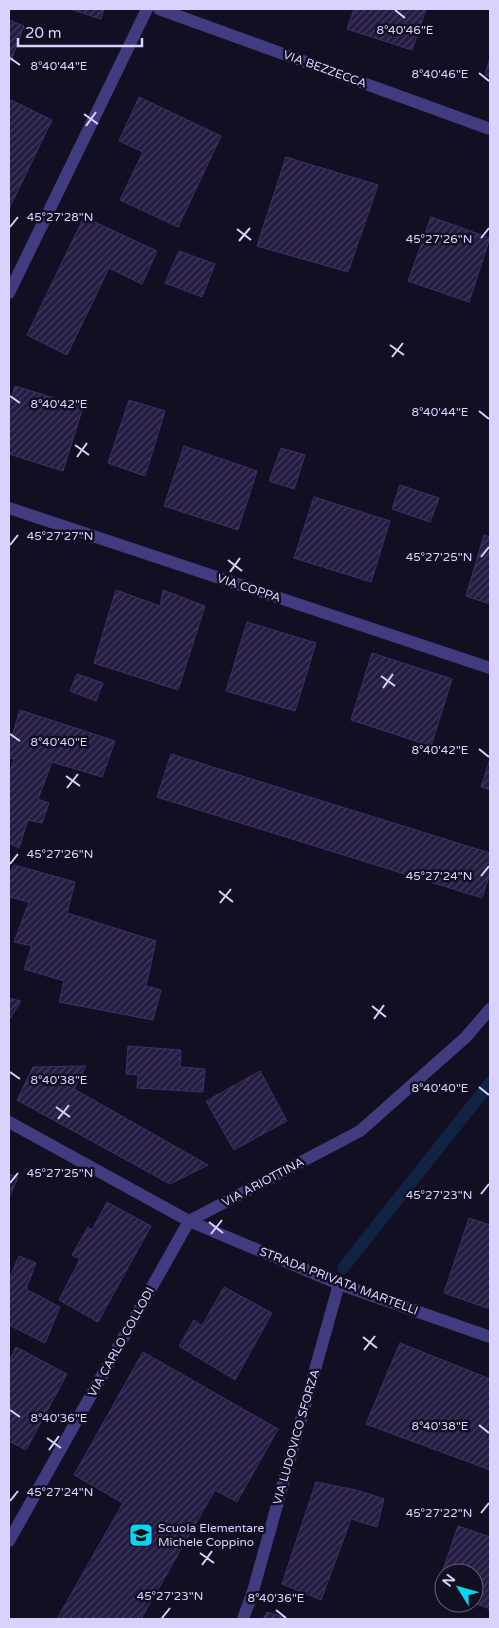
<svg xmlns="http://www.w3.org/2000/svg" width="499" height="1628" font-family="'Varela Round',sans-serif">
  <defs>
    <pattern id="building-hatch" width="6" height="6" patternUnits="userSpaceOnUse" patternTransform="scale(1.25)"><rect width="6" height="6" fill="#251c42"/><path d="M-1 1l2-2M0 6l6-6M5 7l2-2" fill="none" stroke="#443c5e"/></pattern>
  </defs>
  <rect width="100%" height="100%" fill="#130f22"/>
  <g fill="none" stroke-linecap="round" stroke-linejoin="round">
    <path stroke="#102345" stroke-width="12" d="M 343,1268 L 490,1083"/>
  </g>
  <g fill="url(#building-hatch)" stroke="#3d2f6d">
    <path d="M 70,9 L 104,9 L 101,19 Z"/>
    <path d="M 354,9 L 426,9 L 412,50 L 347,29 Z"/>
    <path d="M 9,20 L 24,26 L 11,61 L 9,60 Z"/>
    <path d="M 490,58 L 490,77 L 485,75 Z"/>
    <path d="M 139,97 L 221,136 L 178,227 L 120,200 L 143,152 L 119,141 Z"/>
    <path d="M 9,99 L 52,120 L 9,209 Z"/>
    <path d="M 286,157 L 378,185 L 348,272 L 257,246 Z"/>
    <path d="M 84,217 L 157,251 L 142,284 L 109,268 L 67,355 L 27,335 Z"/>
    <path d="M 431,217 L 490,238 L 469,302 L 408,281 Z"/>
    <path d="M 179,251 L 215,264 L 202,297 L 165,283 Z"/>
    <path d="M 15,386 L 83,407 L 63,471 L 9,454 L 9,407 Z"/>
    <path d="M 129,400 L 165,411 L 145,476 L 108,463 Z"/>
    <path d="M 184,446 L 257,471 L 238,530 L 164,506 Z"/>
    <path d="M 281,448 L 305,455 L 294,489 L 269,481 Z"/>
    <path d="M 400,485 L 439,498 L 430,522 L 392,509 Z"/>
    <path d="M 314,497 L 390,521 L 371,582 L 294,558 Z"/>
    <path d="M 484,535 L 490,537 L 490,604 L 466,596 Z"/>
    <path d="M 116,590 L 160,606 L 163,590 L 205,606 L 178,690 L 94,663 Z"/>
    <path d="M 247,622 L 316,643 L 295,711 L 226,691 Z"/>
    <path d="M 372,653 L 452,679 L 431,746 L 351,720 Z"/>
    <path d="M 77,674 L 103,683 L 96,701 L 70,691 Z"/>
    <path d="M 20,710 L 115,741 L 102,777 L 52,762 L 38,799 L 49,803 L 42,823 L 28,820 L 19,848 L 9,843 L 9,774 L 14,759 L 9,758 L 9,745 Z"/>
    <path d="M 171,754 L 490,853 L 490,873 L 482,898 L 157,797 Z"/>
    <path d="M 490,759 L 490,790 L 481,787 Z"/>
    <path d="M 14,865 L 75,882 L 67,913 L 156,941 L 146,986 L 161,990 L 153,1020 L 59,1002 L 64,981 L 24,969 L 32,946 L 14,942 L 29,902 L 9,897 L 9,875 Z"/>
    <path d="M 9,998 L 21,1001 L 9,1020 Z"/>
    <path d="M 128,1046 L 181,1050 L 180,1067 L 205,1069 L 203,1092 L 137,1088 L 138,1075 L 126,1074 Z"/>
    <path d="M 86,1066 L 74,1089 L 208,1165 L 170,1184 L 17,1100 L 33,1067 Z"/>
    <path d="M 260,1071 L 287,1121 L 234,1150 L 206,1101 Z"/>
    <path d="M 9,1174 L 18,1177 L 9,1198 Z"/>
    <path d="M 107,1202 L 151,1226 L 98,1322 L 59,1300 L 80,1259 L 72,1255 L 88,1227 L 92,1230 Z"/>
    <path d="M 469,1218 L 490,1225 L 490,1309 L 444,1293 Z"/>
    <path d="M 19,1256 L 36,1263 L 26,1289 L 60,1307 L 45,1343 L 9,1325 L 9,1279 Z"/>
    <path d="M 224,1287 L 272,1313 L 235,1380 L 179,1346 L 194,1320 L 202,1326 Z"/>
    <path d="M 400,1343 L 490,1379 L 490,1470 L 366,1424 Z"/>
    <path d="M 16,1347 L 67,1374 L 26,1450 L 9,1441 L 9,1361 Z"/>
    <path d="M 143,1352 L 278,1429 L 237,1502 L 215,1490 L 141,1619 L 57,1619 L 123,1503 L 74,1475 Z"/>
    <path d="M 316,1482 L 356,1490 L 384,1499 L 377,1527 L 351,1519 L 321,1600 L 282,1584 Z"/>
    <path d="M 458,1526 L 490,1537 L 490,1609 L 474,1603 L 474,1573 L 444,1573 L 444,1593 L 436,1590 Z"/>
    <path d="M 267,1612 L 289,1619 L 263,1619 Z"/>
  </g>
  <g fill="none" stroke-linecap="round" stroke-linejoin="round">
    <g stroke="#403c7f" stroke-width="12">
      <path d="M 159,9 L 490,129"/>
      <path d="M 9,508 L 490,668"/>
      <path d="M 9,1122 L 189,1221 L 339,1284 L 490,1337"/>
      <path d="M 189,1221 L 360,1131 L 466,1037 L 490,1009"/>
      <path d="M 9,1541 L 189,1221"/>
      <path d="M 243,1619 L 253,1591 L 339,1284"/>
    </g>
    <path stroke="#403c7f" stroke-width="12" d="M 9,293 L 147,9"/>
  </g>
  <path fill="none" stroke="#d8d2fd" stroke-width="2" d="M 395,10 L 405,18M 10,58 L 20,65M 479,73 L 489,81M 84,114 L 98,124M 86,126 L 96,112M 10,227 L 18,217M 237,229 L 251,240M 481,238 L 489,228M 239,241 L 250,228M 390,345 L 404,355M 392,357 L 403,343M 10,396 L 20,403M 479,411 L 489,419M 75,445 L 89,455M 77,457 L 87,443M 10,545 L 18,535M 481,557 L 489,547M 228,560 L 242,571M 230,572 L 240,558M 381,676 L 395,686M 383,688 L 393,674M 10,734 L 20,741M 479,749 L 489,757M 66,776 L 80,786M 67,788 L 78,774M 10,864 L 18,854M 481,876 L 489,866M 219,891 L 233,902M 220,903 L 231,889M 372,1006 L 386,1017M 374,1019 L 384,1005M 10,1072 L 20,1079M 479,1087 L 489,1095M 56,1107 L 70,1117M 58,1119 L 69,1105M 10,1183 L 18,1173M 481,1194 L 489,1184M 209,1222 L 223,1233M 211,1234 L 222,1220M 363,1337 L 377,1348M 364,1350 L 375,1336M 10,1410 L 20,1417M 479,1425 L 489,1433M 47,1438 L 61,1448M 49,1450 L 59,1436M 10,1501 L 18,1491M 481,1513 L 489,1503M 200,1553 L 214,1563M 202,1565 L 212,1551M 276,1610 L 286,1618M 162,1618 L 170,1608"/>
  <defs>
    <g id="school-square" transform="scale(1.25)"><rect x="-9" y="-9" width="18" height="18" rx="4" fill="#0cd3f0" stroke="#130f22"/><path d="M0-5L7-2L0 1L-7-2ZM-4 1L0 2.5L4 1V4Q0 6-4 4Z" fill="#111"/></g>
  </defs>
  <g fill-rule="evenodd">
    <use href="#school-square" x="141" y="1535"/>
  </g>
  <g text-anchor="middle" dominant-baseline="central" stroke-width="5" stroke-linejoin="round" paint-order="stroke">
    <g font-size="12" fill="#d8d2fd" stroke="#130f22">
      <text transform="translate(325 69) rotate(20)">VIA BEZZECCA</text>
      <text transform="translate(249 588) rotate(18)">VIA COPPA</text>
      <text transform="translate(263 1182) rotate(-28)">VIA ARIOTTINA</text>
      <text transform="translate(339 1281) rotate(21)">STRADA PRIVATA MARTELLI</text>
      <text transform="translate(121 1342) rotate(-61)">VIA CARLO COLLODI</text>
      <text transform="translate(296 1437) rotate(-74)">VIA LUDOVICO SFORZA</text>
    </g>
    <g font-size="12" fill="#d8d2fd" stroke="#130f22" text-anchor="start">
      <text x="158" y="1528">Scuola Elementare<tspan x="158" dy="14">Michele Coppino</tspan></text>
    </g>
  </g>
  <g font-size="12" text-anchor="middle" fill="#d8d2fd" stroke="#130f22" stroke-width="5" stroke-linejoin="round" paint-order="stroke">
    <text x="405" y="34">8°40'46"E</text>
    <text x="59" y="70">8°40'44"E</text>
    <text x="440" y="78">8°40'46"E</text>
    <text x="60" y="221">45°27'28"N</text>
    <text x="439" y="243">45°27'26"N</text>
    <text x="59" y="408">8°40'42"E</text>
    <text x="440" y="416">8°40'44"E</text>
    <text x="60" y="540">45°27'27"N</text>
    <text x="439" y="561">45°27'25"N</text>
    <text x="59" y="746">8°40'40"E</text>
    <text x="440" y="754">8°40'42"E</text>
    <text x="60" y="858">45°27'26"N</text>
    <text x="439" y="880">45°27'24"N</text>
    <text x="59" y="1084">8°40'38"E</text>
    <text x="440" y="1092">8°40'40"E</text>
    <text x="60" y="1177">45°27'25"N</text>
    <text x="439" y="1199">45°27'23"N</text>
    <text x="59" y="1422">8°40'36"E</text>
    <text x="440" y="1430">8°40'38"E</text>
    <text x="60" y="1496">45°27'24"N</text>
    <text x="439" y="1517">45°27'22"N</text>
    <text x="170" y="1600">45°27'23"N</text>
    <text x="276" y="1602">8°40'36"E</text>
  </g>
  <rect width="499" height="1628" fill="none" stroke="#d8d2fd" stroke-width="20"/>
  <g transform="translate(459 1588) rotate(307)"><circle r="24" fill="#130f22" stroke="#625d7a"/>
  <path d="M0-4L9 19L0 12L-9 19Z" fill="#0cd3f0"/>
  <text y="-8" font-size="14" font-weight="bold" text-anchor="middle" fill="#d8d2fd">N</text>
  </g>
  <path d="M18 38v8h124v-8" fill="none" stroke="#d8d2fd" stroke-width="2.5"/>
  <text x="25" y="38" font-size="15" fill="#d8d2fd" stroke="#130f22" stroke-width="4" paint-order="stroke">20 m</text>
</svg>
